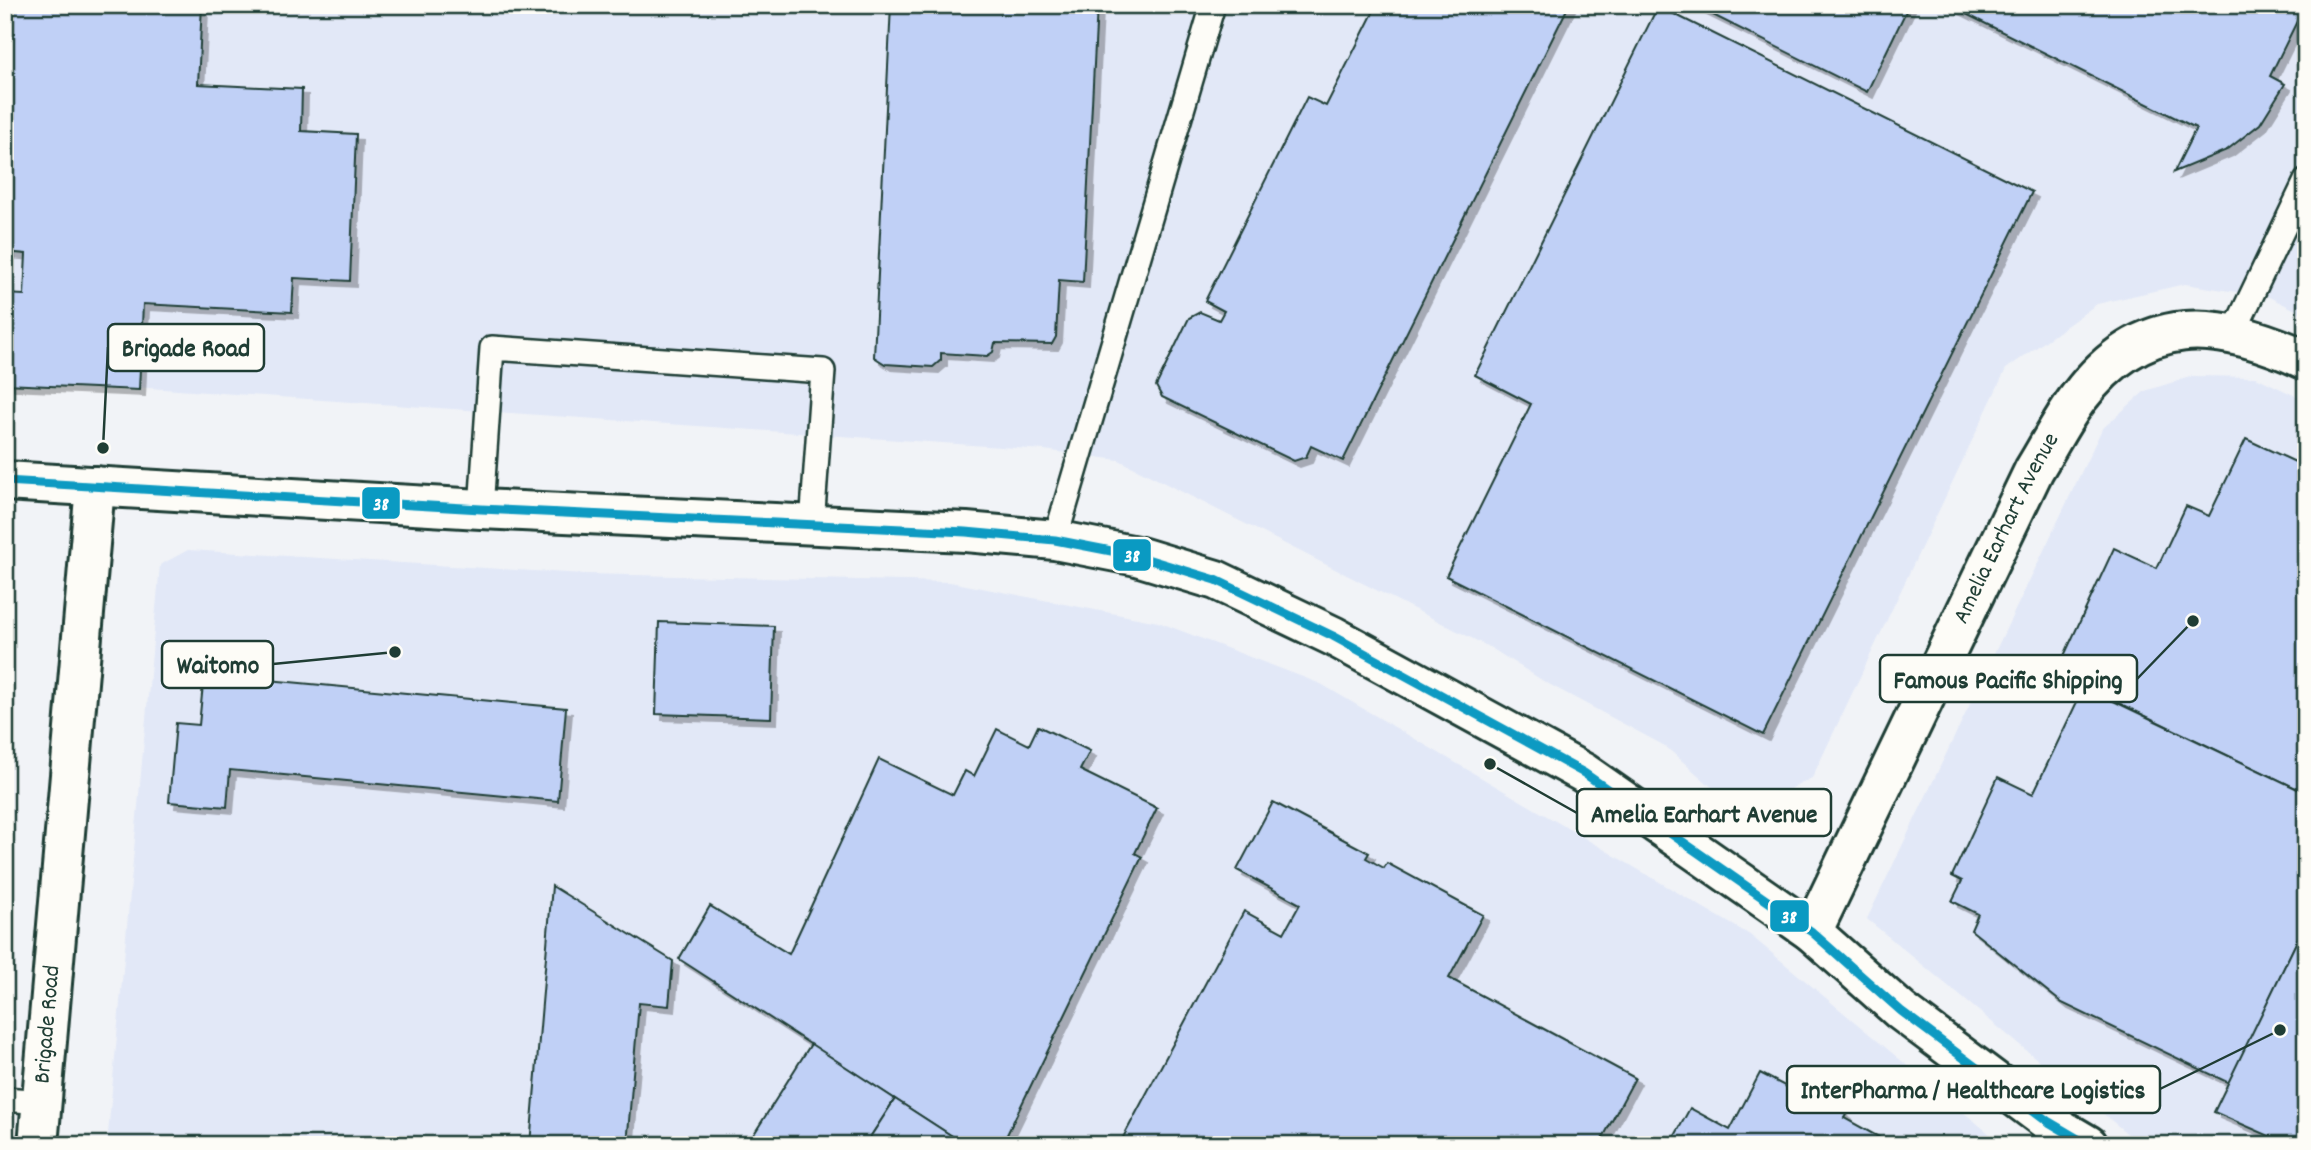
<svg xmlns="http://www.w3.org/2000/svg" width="2311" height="1150" font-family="Dekko,sans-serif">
  <defs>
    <filter id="shadow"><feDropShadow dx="6" dy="6" stdDeviation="0" flood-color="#0004"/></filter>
  </defs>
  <rect width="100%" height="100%" fill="#f1f3f7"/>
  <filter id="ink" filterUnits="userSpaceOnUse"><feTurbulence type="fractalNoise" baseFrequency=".0143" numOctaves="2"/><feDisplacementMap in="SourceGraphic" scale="14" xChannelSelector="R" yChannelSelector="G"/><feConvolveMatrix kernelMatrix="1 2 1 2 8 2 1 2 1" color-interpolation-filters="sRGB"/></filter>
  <g filter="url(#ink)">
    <g fill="#e2e8f7">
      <path d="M 5,5 L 2306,5 L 2306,315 L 2269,297 L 2185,284 L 2097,304 L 2006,369 L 1812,778 L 1770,799 L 1714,789 L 1665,746 L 1545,682 L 1491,648 L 1119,460 L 1044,450 L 5,378 Z"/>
      <path d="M 2193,376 L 2256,377 L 2306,401 L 2306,1145 L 2154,1145 L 2129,1135 L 1867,919 L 2102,429 L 2145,391 Z"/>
      <path d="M 188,550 L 584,574 L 950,582 L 1158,622 L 1321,684 L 1750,935 L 2003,1145 L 107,1145 L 160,565 Z"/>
    </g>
    <g fill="#c0d0f6" stroke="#1f3d34" stroke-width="2" filter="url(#shadow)">
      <path d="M 5,5 L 202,5 L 198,84 L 302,89 L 301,131 L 356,134 L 350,281 L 294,278 L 292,312 L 143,304 L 139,390 L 5,384 L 5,294 L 24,295 L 26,254 L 5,252 L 12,76 L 5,76 Z"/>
      <path d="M 891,5 L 1097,5 L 1083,282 L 1059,280 L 1056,337 L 1052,344 L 995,343 L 993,352 L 987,356 L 941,353 L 941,360 L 933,367 L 885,364 L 874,357 Z"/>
      <path d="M 1377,5 L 1569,5 L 1343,461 L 1311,446 L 1306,457 L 1294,461 L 1162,397 L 1156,386 L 1189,318 L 1200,312 L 1219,320 L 1224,311 L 1205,301 L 1307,97 L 1326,106 Z"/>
      <path d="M 1693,5 L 1909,5 L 1867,92 Z"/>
      <path d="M 2305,5 L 2270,76 L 2285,84 L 2260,124 L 2227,150 L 2174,172 L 2196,128 L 1950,6 Z"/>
      <path d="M 1658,6 L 2032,192 L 1763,735 L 1446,576 L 1531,404 L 1475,375 Z"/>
      <path d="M 2246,439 L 2306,467 L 2306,793 L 2056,673 L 2114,548 L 2157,568 L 2186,506 L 2209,516 Z"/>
      <path d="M 659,622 L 774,626 L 771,718 L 656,714 Z"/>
      <path d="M 204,674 L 566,708 L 558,801 L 230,770 L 227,807 L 169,802 L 176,723 L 199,725 Z"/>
      <path d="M 2084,687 L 2306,793 L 2306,922 L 2229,1083 L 2062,1003 L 1971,930 L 1978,914 L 1952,901 L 1962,881 L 1952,876 L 1998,777 L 2033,794 Z"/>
      <path d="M 1038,726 L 1090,751 L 1080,770 L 1157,808 L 1135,853 L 1142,857 L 1002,1145 L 966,1145 L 679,959 L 710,906 L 789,954 L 879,759 L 953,795 L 965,771 L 974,776 L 997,729 L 1029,745 Z"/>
      <path d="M 1273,802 L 1369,853 L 1366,858 L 1384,868 L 1387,863 L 1483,915 L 1449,978 L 1635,1078 L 1599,1145 L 1119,1145 L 1244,911 L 1284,933 L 1300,904 L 1237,870 Z"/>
      <path d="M 552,886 L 673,961 L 669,1006 L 639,1003 L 627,1145 L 530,1145 Z"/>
      <path d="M 2306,922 L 2306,1145 L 2290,1145 L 2214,1112 Z"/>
      <path d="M 811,1044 L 895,1099 L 865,1145 L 747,1145 Z"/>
      <path d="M 1760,1073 L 1804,1096 L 1805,1093 L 1814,1098 L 1821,1086 L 1847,1100 L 1841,1111 L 1846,1115 L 1844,1118 L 1893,1145 L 1670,1145 L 1690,1108 L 1730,1130 Z"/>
      <path d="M 895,1099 L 966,1145 L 865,1145 Z"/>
    </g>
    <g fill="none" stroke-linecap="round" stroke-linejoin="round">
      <g stroke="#1f3d34" stroke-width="28">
        <g id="service">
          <path d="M 2233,334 L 2306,181"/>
          <path d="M 481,509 L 492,348 L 823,371 L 812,525"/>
          <path d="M 1055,540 L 1213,5"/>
          <path d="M 5,1099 L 41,1102"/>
        </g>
      </g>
      <g stroke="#1f3d34" stroke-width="44">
        <g id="minor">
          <path id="s1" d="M 1812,932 L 2034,470 C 2049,446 2062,419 2079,397 C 2143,312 2217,319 2306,360"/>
          <path id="s2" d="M 38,1145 L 95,486"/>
        </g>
      </g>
      <g stroke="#1f3d34" stroke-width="44">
        <path id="tertiary" d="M 5,481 L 481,509 L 966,532 L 1055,540 L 1137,556 L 1216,580 L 1333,636 L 1584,773 L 1812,932 L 1901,1011 L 2049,1122 L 2088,1145"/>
      </g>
      <use href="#service" stroke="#fdfcf7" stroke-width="23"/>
      <use href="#minor" stroke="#fdfcf7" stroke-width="38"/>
      <use href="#tertiary" stroke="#fdfcf7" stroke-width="38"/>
      <g stroke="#fdfcf7" stroke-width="14">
        <path id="bus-1" d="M 5,481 L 481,509 L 966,532 L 1055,540 L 1137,556 L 1216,580 L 1333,636 L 1584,773 L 1812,932 L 1901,1011 L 2049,1122 L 2088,1145"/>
      </g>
      <use href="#bus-1" stroke="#0a9ac2" stroke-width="9"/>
    </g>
  </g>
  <g text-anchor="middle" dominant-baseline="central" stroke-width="5" stroke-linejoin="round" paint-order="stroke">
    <g font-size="24" fill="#1f3d34" stroke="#fdfcf7">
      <text stroke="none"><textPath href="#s1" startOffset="448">Amelia Earhart Avenue</textPath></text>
      <text stroke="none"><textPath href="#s2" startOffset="121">Brigade Road</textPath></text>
    </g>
  </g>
  <path fill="none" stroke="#1f3d34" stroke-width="2.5" d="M103 448L108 347M395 652L273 664M2193 621L2137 679M1490 764L1577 813M2280 1030L2160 1089"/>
  <g fill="#1f3d34" stroke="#fdfcf7" stroke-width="2.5">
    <circle cx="103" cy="448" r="7"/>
    <circle cx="395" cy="652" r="7"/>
    <circle cx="2193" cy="621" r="7"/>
    <circle cx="1490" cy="764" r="7"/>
    <circle cx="2280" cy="1030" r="7"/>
  </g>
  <g fill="#fdfcf7" stroke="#1f3d34" stroke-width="2.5">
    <rect x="108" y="324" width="156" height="47" rx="7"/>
    <rect x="162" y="641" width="111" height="47" rx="7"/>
    <rect x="1880" y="655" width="257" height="47" rx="7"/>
    <rect x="1577" y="789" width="254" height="47" rx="7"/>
    <rect x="1787" y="1066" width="373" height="47" rx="7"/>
  </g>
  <g font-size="26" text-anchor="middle" font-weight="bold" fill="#1f3d34">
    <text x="186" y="356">Brigade Road</text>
    <text x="218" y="673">Waitomo</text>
    <text x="2008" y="688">Famous Pacific Shipping</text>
    <text x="1704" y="822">Amelia Earhart Avenue</text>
    <text x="1973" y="1098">InterPharma / Healthcare Logistics</text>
  </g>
  <g stroke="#fdfcf7" stroke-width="2.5">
    <rect x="361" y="486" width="40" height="34" rx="7" fill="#0a9ac2"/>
    <rect x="1112" y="538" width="40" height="34" rx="7" fill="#0a9ac2"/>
    <rect x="1769" y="899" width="41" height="34" rx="7" fill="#0a9ac2"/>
  </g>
  <g font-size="19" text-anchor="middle" font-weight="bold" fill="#fff">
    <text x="381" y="510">38</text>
    <text x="1132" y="562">38</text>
    <text x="1789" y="923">38</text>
  </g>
  <rect width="2311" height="1150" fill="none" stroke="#fdfcf7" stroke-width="28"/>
  <rect x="14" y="14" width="2283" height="1122" fill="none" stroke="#1f3d34" stroke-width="2.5" filter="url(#ink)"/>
</svg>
